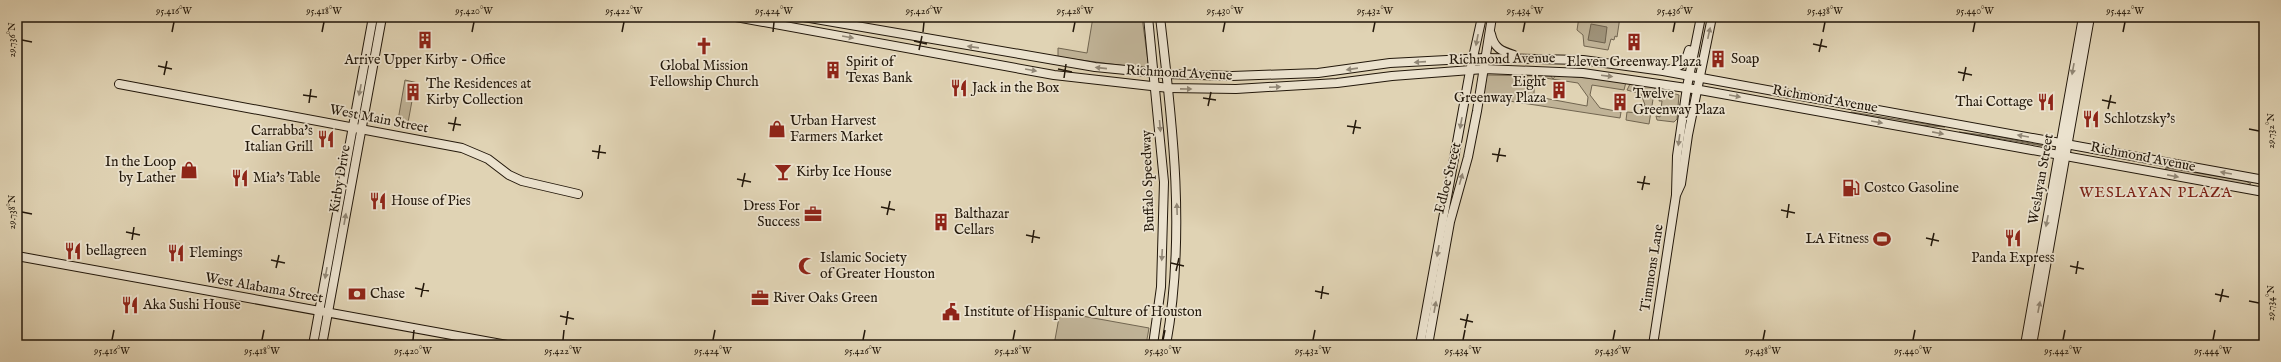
<svg xmlns="http://www.w3.org/2000/svg" width="2281" height="362" font-family="'IM FELL English',serif">
  <rect width="100%" height="100%" fill="#e0d3b4"/>
  <filter id="stains"><feTurbulence type="fractalNoise" baseFrequency=".005" numOctaves="4"/><feColorMatrix values="0 0 0 0 .2 0 0 0 0 .09 0 0 0 0 .02 0 0 0 .5 -.17"/></filter>
  <radialGradient id="worn" r=".72"><stop offset=".6" stop-color="#630" stop-opacity="0"/><stop offset="1" stop-color="#630" stop-opacity=".3"/></radialGradient>
  <g fill="#c0b397" stroke="#716550" fill-rule="evenodd">
    <path d="M 1093,17 L 1142,17 L 1149,69 L 1058,57 L 1058,48 L 1087,53 Z"/>
    <path d="M 1579,17 L 1620,17 L 1617,37 L 1615,36 L 1614,40 L 1611,39 L 1608,50 L 1584,46 L 1583,35 L 1577,30 Z"/>
    <path d="M 1487,75 L 1551,76 L 1553,79 L 1556,75 L 1626,82 L 1624,90 L 1592,85 L 1590,95 L 1600,108 L 1621,112 L 1620,118 L 1483,97 ZM 1545,78 L 1578,83 L 1588,97 L 1587,106 L 1538,97 L 1534,93 C 1534,84 1537,80 1545,78 Z"/>
    <path d="M 405,80 L 418,83 L 417,91 L 414,90 L 407,128 L 397,126 Z"/>
    <path d="M 1631,82 L 1655,87 L 1649,124 L 1626,120 L 1627,112 L 1639,113 L 1645,105 L 1641,94 L 1627,90 Z"/>
    <path d="M 1662,90 L 1679,95 L 1677,119 L 1674,122 L 1657,120 L 1656,116 L 1660,117 L 1662,101 L 1659,101 Z"/>
    <path d="M 1851,112 L 1945,127 L 1906,124 L 1850,114 Z"/>
    <path d="M 1959,132 L 2000,137 L 2050,147 Z"/>
    <path d="M 2167,168 L 2246,181 L 2251,184 L 2246,185 L 2174,173 L 2165,169 Z"/>
    <path d="M 1060,312 L 1149,328 L 1146,345 L 1054,345 Z"/>
  </g>
  <path fill="#9f937a" stroke="#6d614d" d="M 1591,24 L 1607,27 L 1605,43 L 1588,40 Z"/>
  <g fill="none" stroke-linecap="round" stroke-linejoin="round">
    <g stroke="#22170a" stroke-width="10">
      <g id="secondary">
        <path d="M 736,17 L 1054,75 L 1169,88 L 1236,89 L 1337,83 L 1392,76 L 1484,69 L 1583,73 L 1700,90 L 2264,192"/>
        <path d="M 804,17 L 1095,67 L 1167,74 L 1232,76 L 1318,73 L 1390,63 L 1485,58 L 1583,60 L 1663,71 L 2264,180"/>
        <path d="M 1148,17 L 1164,182 L 1161,287 L 1153,345"/>
        <path d="M 1160,17 C 1173,126 1186,236 1166,345"/>
        <path d="M 1491,34 C 1494,48 1501,51 1514,55"/>
        <path d="M 1667,70 C 1681,67 1685,64 1689,50"/>
        <path d="M 119,84 L 462,148 L 488,159 L 509,175 L 522,181 L 578,194"/>
        <path d="M 1676,194 L 1677,156 L 1687,87 L 1701,17"/>
        <path d="M 17,256 L 507,345"/>
        <path d="M 313,345 L 373,17"/>
        <path d="M 322,345 L 382,17"/>
        <path d="M 1420,345 L 1470,71 L 1482,17"/>
        <path d="M 1428,345 L 1450,222 L 1468,157 L 1477,111 L 1492,17"/>
        <path d="M 1653,345 L 1676,195 L 1681,184 L 1688,135 L 1712,17"/>
        <path d="M 2025,345 L 2083,17"/>
        <path d="M 2032,345 L 2090,17"/>
      </g>
    </g>
    <use href="#secondary" stroke="#ebe2ce" stroke-width="8"/>
  </g>
  <defs><path id="oneway-solid" d="M-6-.8H1V-3.2L6.5 0L1 3.2V.8H-6Z"/></defs>
  <g fill="#918776">
    <use href="#oneway-solid" transform="translate(1709 33) rotate(-78)"/>
    <use href="#oneway-solid" transform="translate(848 37) rotate(10)"/>
    <use href="#oneway-solid" transform="translate(1477 40) rotate(101)"/>
    <use href="#oneway-solid" transform="translate(973 47) rotate(-172)"/>
    <use href="#oneway-solid" transform="translate(1420 62) rotate(176)"/>
    <use href="#oneway-solid" transform="translate(1101 68) rotate(-174)"/>
    <use href="#oneway-solid" transform="translate(1352 69) rotate(172)"/>
    <use href="#oneway-solid" transform="translate(2073 69) rotate(100)"/>
    <use href="#oneway-solid" transform="translate(1031 70) rotate(10)"/>
    <use href="#oneway-solid" transform="translate(1607 76) rotate(7)"/>
    <use href="#oneway-solid" transform="translate(1275 87) rotate(-3)"/>
    <use href="#oneway-solid" transform="translate(1186 89) rotate(1)"/>
    <use href="#oneway-solid" transform="translate(360 90) rotate(101)"/>
    <use href="#oneway-solid" transform="translate(1735 96) rotate(10)"/>
    <use href="#oneway-solid" transform="translate(1877 122) rotate(10)"/>
    <use href="#oneway-solid" transform="translate(1461 123) rotate(100)"/>
    <use href="#oneway-solid" transform="translate(1160 126) rotate(85)"/>
    <use href="#oneway-solid" transform="translate(1938 133) rotate(11)"/>
    <use href="#oneway-solid" transform="translate(2023 136) rotate(-170)"/>
    <use href="#oneway-solid" transform="translate(1679 140) rotate(98)"/>
    <use href="#oneway-solid" transform="translate(2226 173) rotate(-170)"/>
    <use href="#oneway-solid" transform="translate(2173 176) rotate(11)"/>
    <use href="#oneway-solid" transform="translate(1461 179) rotate(-74)"/>
    <use href="#oneway-solid" transform="translate(1177 209) rotate(-92)"/>
    <use href="#oneway-solid" transform="translate(345 219) rotate(-80)"/>
    <use href="#oneway-solid" transform="translate(2047 221) rotate(101)"/>
    <use href="#oneway-solid" transform="translate(1438 251) rotate(100)"/>
    <use href="#oneway-solid" transform="translate(1162 255) rotate(93)"/>
    <use href="#oneway-solid" transform="translate(326 273) rotate(100)"/>
    <use href="#oneway-solid" transform="translate(1435 307) rotate(-80)"/>
    <use href="#oneway-solid" transform="translate(2039 307) rotate(-79)"/>
  </g>
  <path fill="none" stroke="#22170a" stroke-width="1.5" d="M 172,32 L 174,22M 322,32 L 324,22M 472,32 L 474,22M 622,32 L 624,22M 773,32 L 774,22M 923,32 L 924,22M 1073,32 L 1075,22M 1223,32 L 1225,22M 1373,32 L 1375,22M 1523,32 L 1525,22M 1673,32 L 1675,22M 1823,32 L 1825,22M 1973,32 L 1975,22M 2123,32 L 2125,22M 22,40 L 32,42M 914,41 L 927,44M 1813,44 L 1827,47M 919,50 L 922,36M 1819,52 L 1822,39M 158,66 L 172,69M 1058,69 L 1072,72M 1958,72 L 1972,75M 164,75 L 167,61M 1064,78 L 1066,64M 1963,81 L 1966,67M 303,95 L 317,97M 1203,98 L 1216,100M 2102,100 L 2116,103M 309,103 L 311,89M 1208,106 L 1211,92M 2108,109 L 2111,95M 448,123 L 461,125M 1347,126 L 1361,128M 2249,129 L 2259,131M 453,131 L 456,117M 1353,134 L 1356,120M 592,151 L 606,153M 1492,154 L 1506,156M 598,159 L 600,145M 1497,162 L 1500,148M 737,179 L 751,182M 1637,182 L 1650,184M 742,187 L 745,173M 1642,190 L 1645,176M 881,207 L 895,210M 1781,210 L 1795,213M 22,212 L 32,214M 887,215 L 890,201M 1787,218 L 1789,204M 126,232 L 140,235M 1026,235 L 1040,238M 1926,238 L 1939,241M 132,240 L 134,227M 1032,243 L 1034,230M 1931,246 L 1934,233M 271,260 L 285,263M 1171,263 L 1184,266M 2070,266 L 2084,269M 276,268 L 279,255M 1176,271 L 1179,258M 2076,274 L 2078,261M 415,288 L 429,291M 1315,291 L 1329,294M 2215,294 L 2229,297M 421,297 L 424,283M 1321,299 L 1323,286M 2249,301 L 2259,303M 2220,302 L 2223,289M 560,316 L 574,319M 1460,319 L 1473,322M 566,325 L 568,311M 1465,328 L 1468,314M 112,340 L 114,330M 262,340 L 264,330M 413,340 L 414,330M 563,340 L 564,330M 713,340 L 715,330M 863,340 L 865,330M 1013,340 L 1015,330M 1163,340 L 1165,330M 1313,340 L 1315,330M 1463,340 L 1465,330M 1613,340 L 1615,330M 1763,340 L 1765,330M 1913,340 L 1915,330M 2063,340 L 2065,330M 2213,340 L 2215,330"/>
  <defs>
    <g id="building-bare" transform="scale(1.38)"><path d="M-4-6H4V6H1V3H-1V6H-4ZM-2.5-4.3h1.7v1.8h-1.7ZM.8-4.3h1.7v1.8H.8ZM-2.5-1h1.7V.8h-1.7ZM.8-1h1.7V.8H.8Z" fill="#8f2418" stroke="#ebe2ce" stroke-width="2.5" paint-order="stroke"/></g>
    <g id="church-bare" transform="scale(1.38)"><path d="M-1.2-6h2.4v3.5h3.3v2.4h-3.3V6h-2.4V-.1h-3.3v-2.4h3.3Z" fill="#8f2418" stroke="#ebe2ce" stroke-width="2.5" paint-order="stroke"/></g>
    <g id="restaurant-bare" transform="scale(1.38)"><path d="M-5-6h1v4h1v-4h1v4h1v-4h1v5L-1.5 .5V6h-2V.5L-5-1ZM5-6V6H3V1.5H1.5Q1.5-4 5-6Z" fill="#8f2418" stroke="#ebe2ce" stroke-width="2.5" paint-order="stroke"/></g>
    <g id="shop-bare" transform="scale(1.38)"><path d="M-5-2.5h2.3a2.7 3.5 0 0 1 5.4 0H5L5.5 6h-11ZM-1.5-2.5h3a1.5 2.3 0 0 0-3 0Z" fill="#8f2418" stroke="#ebe2ce" stroke-width="2.5" paint-order="stroke"/></g>
    <g id="bar-bare" transform="scale(1.38)"><path d="M-6-5H6L.8 .8V4.5H3.5V6h-7V4.5H-.8V.8Z" fill="#8f2418" stroke="#ebe2ce" stroke-width="2.5" paint-order="stroke"/></g>
    <g id="fuel-bare" transform="scale(1.38)"><path d="M-5.5-6h7V0h2V4h1.3V-2.5L3-4.5l.8-.8L6-3V5H2.5V1h-1V6h-7ZM-4.2-4.7v3.2H.2V-4.7Z" fill="#8f2418" stroke="#ebe2ce" stroke-width="2.5" paint-order="stroke"/></g>
    <g id="office-bare" transform="scale(1.38)"><path d="M-6-3h4V-5.5h4V-3h4V5H-6ZM-1-4.5V-3h2v-1.5ZM-6 0V1H6V0Z" fill="#8f2418" stroke="#ebe2ce" stroke-width="2.5" paint-order="stroke"/></g>
    <g id="stadium-bare" transform="scale(1.38)"><path d="M0-5a6.5 5 0 1 0 0 10a6.5 5 0 1 0 0-10ZM-3.5-1.8h7v3.6h-7Z" fill="#8f2418" stroke="#ebe2ce" stroke-width="2.5" paint-order="stroke"/></g>
    <g id="mosque-bare" transform="scale(1.38)"><path d="M3.5-4.9A6 6 0 1 0 3.5 4.9A5 5 0 1 1 3.5-4.9Z" fill="#8f2418" stroke="#ebe2ce" stroke-width="2.5" paint-order="stroke"/></g>
    <g id="bank-bare" transform="scale(1.38)"><path d="M-6-4H6V4H-6ZM0-2.3a2.3 2.3 0 1 0 0 4.6a2.3 2.3 0 1 0 0-4.6Z" fill="#8f2418" stroke="#ebe2ce" stroke-width="2.5" paint-order="stroke"/></g>
    <g id="civic-bare" transform="scale(1.38)"><path d="M-.6-6.5H3V-4.5H.6V-3L4-1V1h2V6H-6V1h2V-1L-.6-3ZM-1.2 2.5V6h2.4V2.5Z" fill="#8f2418" stroke="#ebe2ce" stroke-width="2.5" paint-order="stroke"/></g>
  </defs>
  <g fill-rule="evenodd">
    <use href="#building-bare" x="425" y="40"/>
    <use href="#building-bare" x="1634" y="42"/>
    <use href="#church-bare" x="704" y="46"/>
    <use href="#building-bare" x="1718" y="59"/>
    <use href="#building-bare" x="833" y="70"/>
    <use href="#restaurant-bare" x="959" y="88"/>
    <use href="#building-bare" x="1559" y="90"/>
    <use href="#building-bare" x="413" y="92"/>
    <use href="#building-bare" x="1620" y="102"/>
    <use href="#restaurant-bare" x="2046" y="102"/>
    <use href="#restaurant-bare" x="2091" y="119"/>
    <use href="#shop-bare" x="777" y="129"/>
    <use href="#restaurant-bare" x="326" y="139"/>
    <use href="#shop-bare" x="189" y="170"/>
    <use href="#bar-bare" x="783" y="172"/>
    <use href="#restaurant-bare" x="240" y="178"/>
    <use href="#fuel-bare" x="1851" y="188"/>
    <use href="#restaurant-bare" x="378" y="201"/>
    <use href="#office-bare" x="813" y="214"/>
    <use href="#building-bare" x="941" y="222"/>
    <use href="#restaurant-bare" x="2013" y="238"/>
    <use href="#stadium-bare" x="1882" y="239"/>
    <use href="#restaurant-bare" x="73" y="251"/>
    <use href="#restaurant-bare" x="176" y="253"/>
    <use href="#mosque-bare" x="807" y="266"/>
    <use href="#bank-bare" x="357" y="294"/>
    <use href="#office-bare" x="760" y="298"/>
    <use href="#restaurant-bare" x="130" y="305"/>
    <use href="#civic-bare" x="951" y="312"/>
  </g>
  <g text-anchor="middle" dominant-baseline="central" stroke-width="3.5" stroke-linejoin="round" paint-order="stroke">
    <g font-size="14" fill="#22170a" stroke="#ebe2ce">
      <text transform="translate(1502 59) rotate(-1)">Richmond Avenue</text>
      <text transform="translate(1179 73) rotate(3)">Richmond Avenue</text>
      <text transform="translate(1825 99) rotate(10)">Richmond Avenue</text>
      <text transform="translate(379 119) rotate(11)">West Main Street</text>
      <text transform="translate(2143 157) rotate(11)">Richmond Avenue</text>
      <text transform="translate(1448 178) rotate(-76)">Edloe Street</text>
      <text transform="translate(340 179) rotate(-80)">Kirby Drive</text>
      <text transform="translate(2041 179) rotate(-80)">Weslayan Street</text>
      <text transform="translate(1148 181) rotate(-92)">Buffalo Speedway</text>
      <text transform="translate(1652 268) rotate(-81)">Timmons Lane</text>
      <text transform="translate(264 288) rotate(10)">West Alabama Street</text>
    </g>
    <g font-size="14" fill="#22170a" stroke="#ebe2ce" text-anchor="start">
      <text x="1731" y="59">Soap</text>
      <text x="425" y="60" text-anchor="middle">Arrive Upper Kirby - Office</text>
      <text x="846" y="62">Spirit of<tspan x="846" dy="16">Texas Bank</tspan></text>
      <text x="1634" y="62" text-anchor="middle">Eleven Greenway Plaza</text>
      <text x="704" y="66" text-anchor="middle">Global Mission<tspan x="704" dy="16">Fellowship Church</tspan></text>
      <text x="1546" y="82" text-anchor="end">Eight<tspan x="1546" dy="16">Greenway Plaza</tspan></text>
      <text x="426" y="84">The Residences at<tspan x="426" dy="16">Kirby Collection</tspan></text>
      <text x="972" y="88">Jack in the Box</text>
      <text x="1633" y="94">Twelve<tspan x="1633" dy="16">Greenway Plaza</tspan></text>
      <text x="2033" y="102" text-anchor="end">Thai Cottage</text>
      <text x="2104" y="119">Schlotzsky's</text>
      <text x="790" y="121">Urban Harvest<tspan x="790" dy="16">Farmers Market</tspan></text>
      <text x="313" y="131" text-anchor="end">Carrabba's<tspan x="313" dy="16">Italian Grill</tspan></text>
      <text x="176" y="162" text-anchor="end">In the Loop<tspan x="176" dy="16">by Lather</tspan></text>
      <text x="796" y="172">Kirby Ice House</text>
      <text x="253" y="178">Mia's Table</text>
      <text x="1864" y="188">Costco Gasoline</text>
      <text x="391" y="201">House of Pies</text>
      <text x="800" y="206" text-anchor="end">Dress For<tspan x="800" dy="16">Success</tspan></text>
      <text x="954" y="214">Balthazar<tspan x="954" dy="16">Cellars</tspan></text>
      <text x="1869" y="239" text-anchor="end">LA Fitness</text>
      <text x="86" y="251">bellagreen</text>
      <text x="189" y="253">Flemings</text>
      <text x="820" y="258">Islamic Society<tspan x="820" dy="16">of Greater Houston</tspan></text>
      <text x="2013" y="258" text-anchor="middle">Panda Express</text>
      <text x="370" y="294">Chase</text>
      <text x="773" y="298">River Oaks Green</text>
      <text x="143" y="305">Aka Sushi House</text>
      <text x="964" y="312">Institute of Hispanic Culture of Houston</text>
    </g>
    <g font-size="15" letter-spacing="1" fill="#7a1f14" stroke="#ebe2ce">
      <text x="2156" y="192">WESLAYAN PLAZA</text>
    </g>
  </g>
  <rect width="2281" height="362" fill="none" stroke="#e0d3b4" stroke-width="44"/>
  <rect x="22" y="22" width="2237" height="318" fill="none" stroke="#22170a" stroke-width="1.5"/>
  <g font-size="10" text-anchor="middle" fill="#22170a">
    <text x="174" y="14">95.416°W</text>
    <text x="324" y="14">95.418°W</text>
    <text x="474" y="14">95.420°W</text>
    <text x="624" y="14">95.422°W</text>
    <text x="774" y="14">95.424°W</text>
    <text x="924" y="14">95.426°W</text>
    <text x="1075" y="14">95.428°W</text>
    <text x="1225" y="14">95.430°W</text>
    <text x="1375" y="14">95.432°W</text>
    <text x="1525" y="14">95.434°W</text>
    <text x="1675" y="14">95.436°W</text>
    <text x="1825" y="14">95.438°W</text>
    <text x="1975" y="14">95.440°W</text>
    <text x="2125" y="14">95.442°W</text>
    <text transform="translate(11 40) rotate(-90)" y="4">29.736°N</text>
    <text transform="translate(2270 131) rotate(-90)" y="4">29.732°N</text>
    <text transform="translate(11 212) rotate(-90)" y="4">29.738°N</text>
    <text transform="translate(2270 303) rotate(-90)" y="4">29.734°N</text>
    <text x="112" y="354">95.416°W</text>
    <text x="262" y="354">95.418°W</text>
    <text x="413" y="354">95.420°W</text>
    <text x="563" y="354">95.422°W</text>
    <text x="713" y="354">95.424°W</text>
    <text x="863" y="354">95.426°W</text>
    <text x="1013" y="354">95.428°W</text>
    <text x="1163" y="354">95.430°W</text>
    <text x="1313" y="354">95.432°W</text>
    <text x="1463" y="354">95.434°W</text>
    <text x="1613" y="354">95.436°W</text>
    <text x="1763" y="354">95.438°W</text>
    <text x="1913" y="354">95.440°W</text>
    <text x="2063" y="354">95.442°W</text>
    <text x="2213" y="354">95.444°W</text>
  </g>
  <rect width="100%" height="100%" filter="url(#stains)"/>
  <rect width="100%" height="100%" fill="url(#worn)"/>
</svg>
